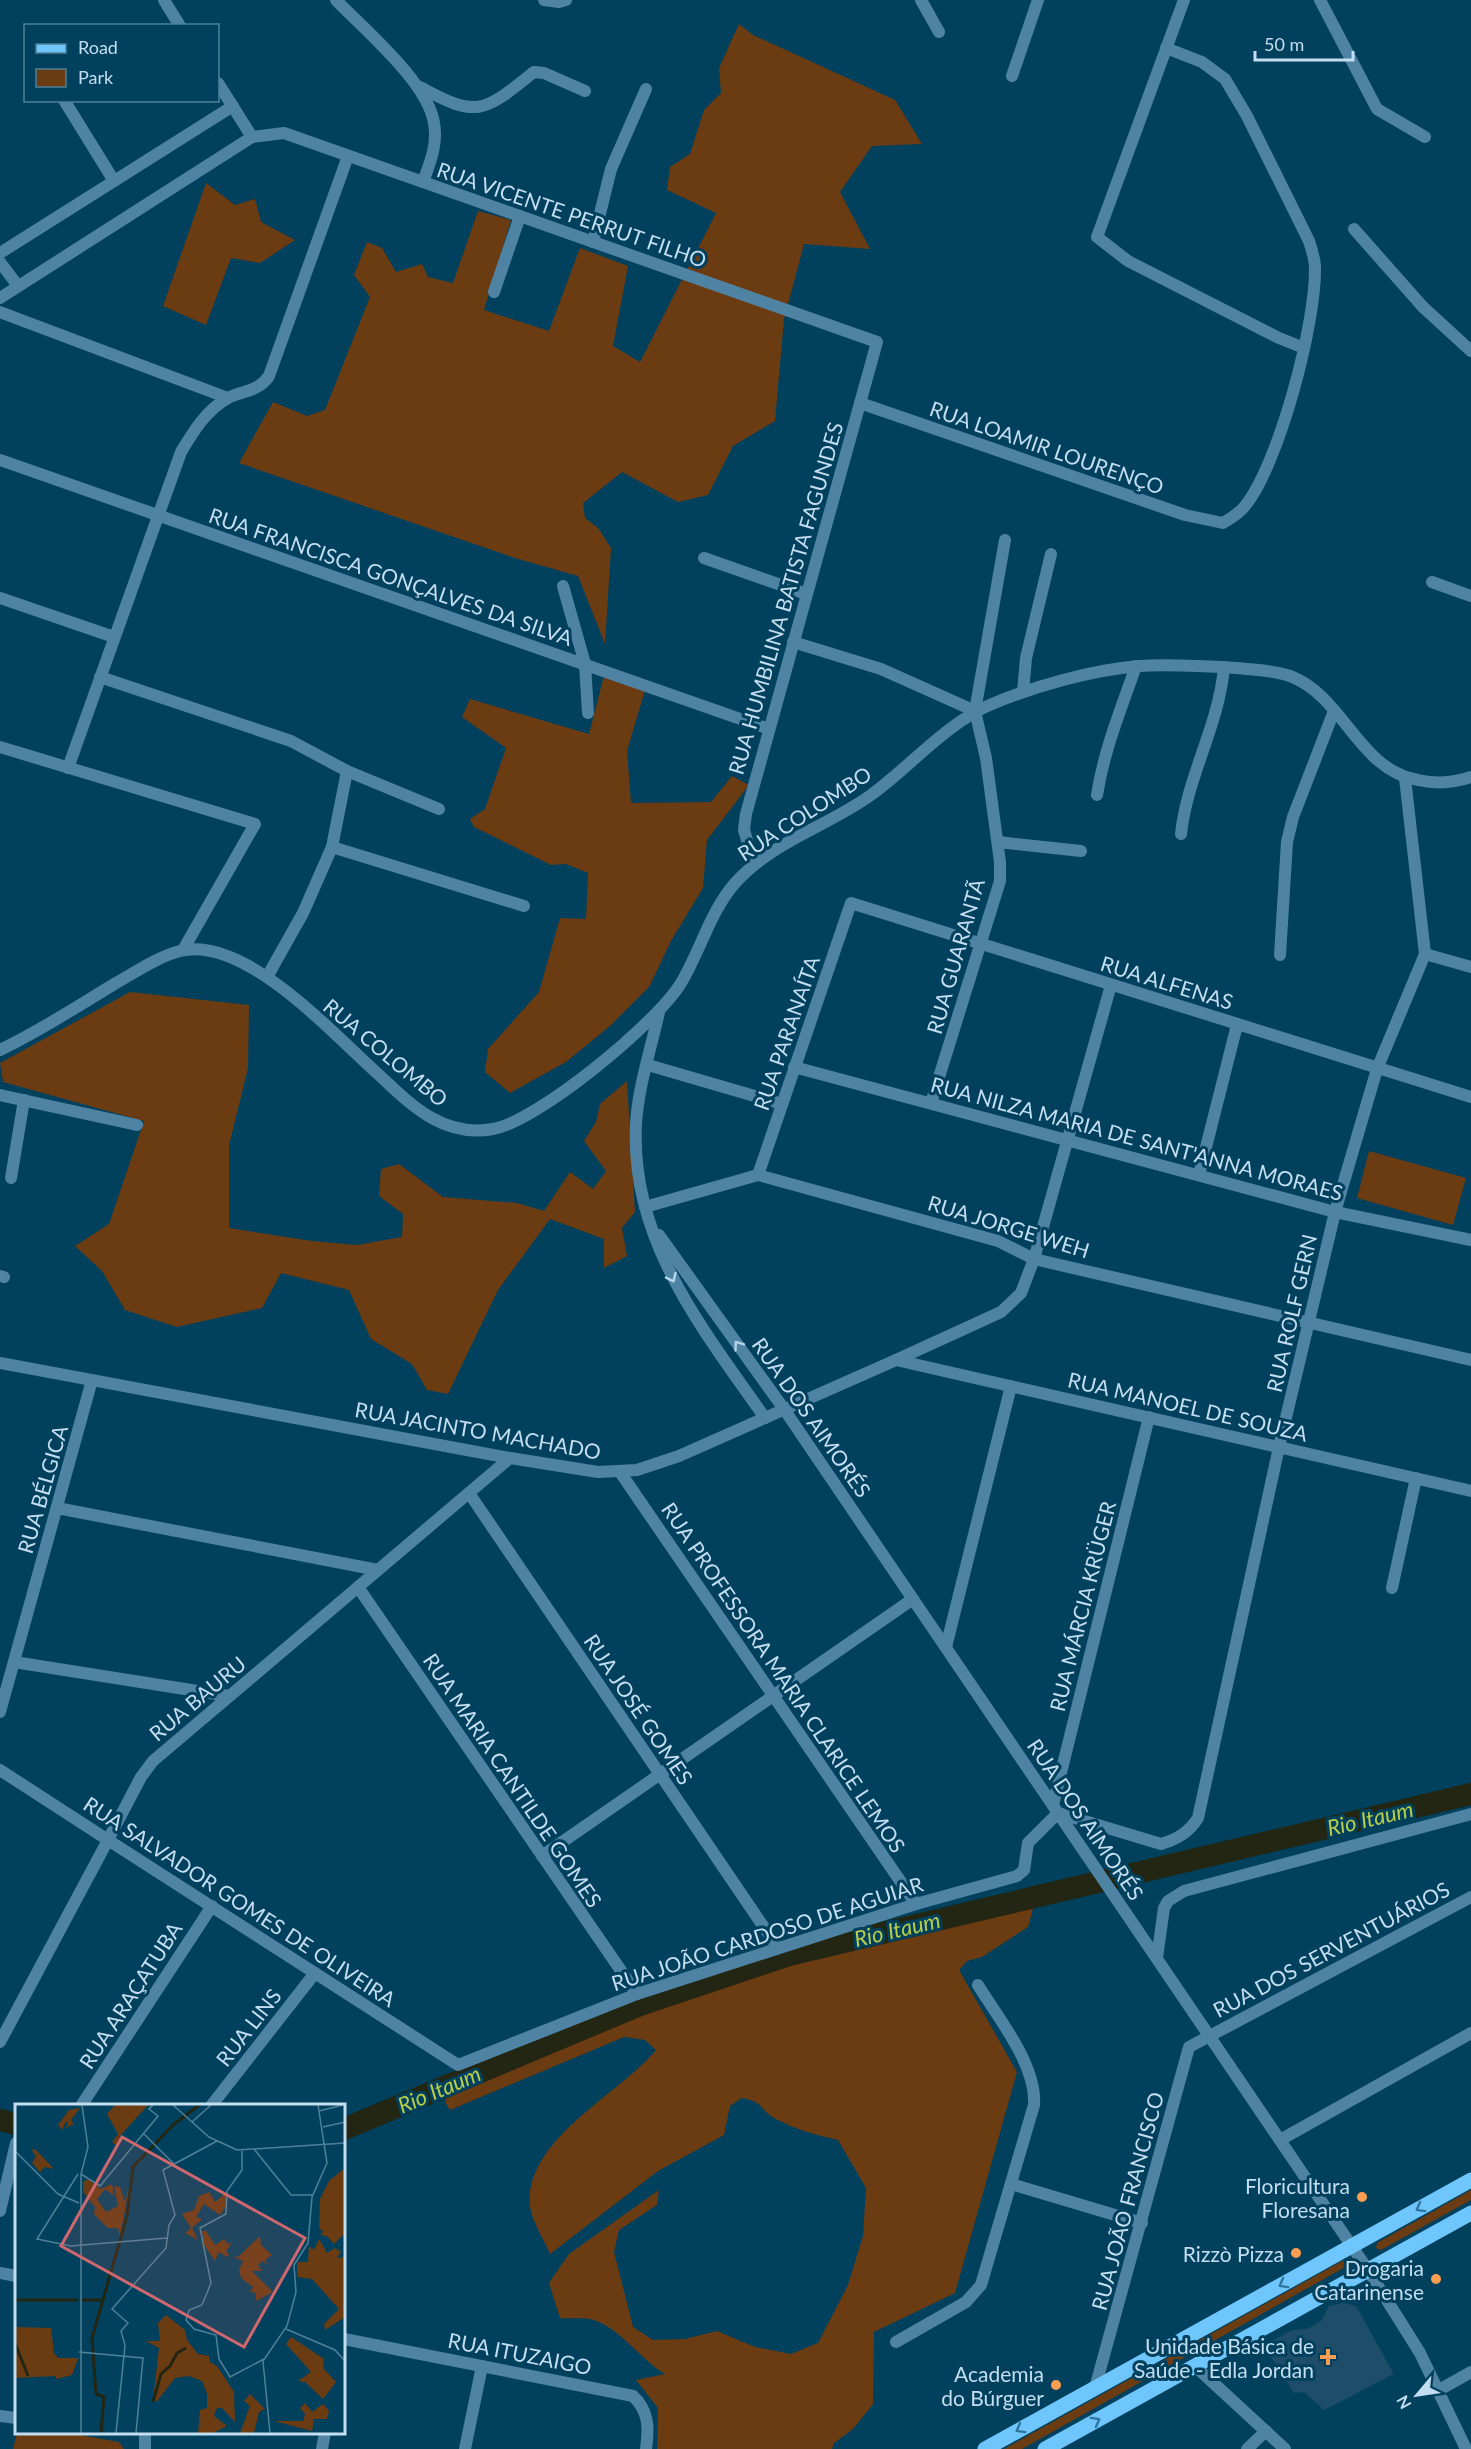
<svg xmlns="http://www.w3.org/2000/svg" width="1471" height="2449" font-family="Lato,sans-serif">
  <rect width="100%" height="100%" fill="#02415e"/>
  <path fill="#1e4d69" d="M 1343,2303 L 1356,2306 L 1394,2374 L 1324,2410 L 1304,2392 L 1294,2393 L 1264,2346 L 1292,2330 L 1307,2329 L 1321,2321 L 1329,2306 Z"/>
  <g fill="#6b3b11">
    <path d="M 739,24 L 753,35 L 895,100 L 922,144 L 872,146 L 840,192 L 870,249 L 804,244 L 784,319 L 775,421 L 733,446 L 708,495 L 678,502 L 622,472 L 583,503 L 585,518 L 598,528 L 611,548 L 605,644 L 578,576 L 515,558 L 239,463 L 273,402 L 307,416 L 325,410 L 370,297 L 354,275 L 367,242 L 382,248 L 396,272 L 422,264 L 428,277 L 453,283 L 478,211 L 511,220 L 484,310 L 549,331 L 580,248 L 628,266 L 613,346 L 640,362 L 716,213 L 667,190 L 670,167 L 690,154 L 704,110 L 721,93 L 719,68 Z"/>
    <path d="M 206,183 L 235,205 L 255,199 L 261,222 L 295,240 L 260,263 L 231,258 L 206,325 L 163,306 Z"/>
    <path d="M 604,676 L 645,690 L 627,751 L 631,803 L 711,802 L 732,776 L 749,785 L 707,840 L 703,888 L 671,941 L 649,987 L 610,1026 L 566,1062 L 510,1093 L 485,1072 L 488,1049 L 539,992 L 560,918 L 586,919 L 588,873 L 566,864 L 551,865 L 474,827 L 470,819 L 485,809 L 506,748 L 462,717 L 470,699 L 589,734 Z"/>
    <path d="M 130,992 L 249,1005 L 248,1068 L 229,1145 L 229,1228 L 312,1241 L 357,1245 L 402,1237 L 403,1214 L 379,1196 L 381,1169 L 399,1164 L 443,1197 L 517,1203 L 544,1211 L 570,1172 L 593,1189 L 606,1171 L 584,1141 L 596,1122 L 600,1104 L 627,1081 L 635,1212 L 622,1228 L 627,1256 L 604,1268 L 604,1239 L 550,1219 L 498,1290 L 448,1394 L 427,1390 L 412,1364 L 371,1339 L 349,1290 L 281,1273 L 262,1308 L 177,1327 L 125,1310 L 102,1271 L 75,1246 L 109,1224 L 144,1121 L 3,1082 L 0,1063 Z"/>
    <path d="M 1369,1151 L 1466,1178 L 1453,1225 L 1357,1198 Z"/>
    <path d="M 1034,1905 L 1028,1927 L 982,1957 L 967,1961 L 959,1970 L 1017,2072 L 955,2293 L 874,2332 L 873,2404 L 853,2429 L 834,2443 L 832,2449 L 657,2449 L 658,2408 L 636,2380 L 665,2374 C 640,2359 622,2330 594,2320 C 584,2317 570,2319 560,2318 L 549,2283 L 569,2254 L 659,2190 L 657,2205 L 619,2230 L 614,2252 L 633,2327 L 653,2340 L 685,2339 L 717,2331 L 755,2347 L 791,2354 L 818,2343 L 848,2285 L 863,2236 L 866,2188 L 838,2140 C 816,2135 797,2130 776,2119 C 759,2110 765,2102 742,2098 L 730,2106 L 724,2135 L 658,2171 L 550,2254 C 544,2240 532,2221 530,2207 C 523,2140 619,2095 656,2050 L 645,2040 L 624,2037 L 450,2110 L 446,2104 L 445,2093 L 641,2009 L 768,1967 L 856,1942 L 997,1911 L 1002,1915 Z"/>
    <path d="M 1471,2190 L 1471,2200 L 1381,2250 L 1376,2248 L 1377,2243 Z"/>
    <path d="M 1344,2260 L 1348,2261 L 1347,2266 L 1022,2449 L 1004,2449 Z"/>
    <path d="M 17,2433 L 68,2433 L 119,2442 L 124,2449 L 13,2449 Z"/>
  </g>
  <g fill="none" stroke-linecap="round" stroke-linejoin="round">
    <g stroke="#222612" stroke-width="22">
      <path d="M 0,2120 L 16,2124"/>
      <path d="M 344,2129 L 640,2005 L 789,1955 L 1471,1794"/>
    </g>
    <g stroke="#4f83a4" stroke-width="12">
      <path d="M 164,0 L 180,26"/>
      <path d="M 336,0 C 365,30 428,83 434,123 C 438,144 430,163 423,182"/>
      <path d="M 544,0 L 559,2 L 566,0"/>
      <path d="M 921,0 L 939,32"/>
      <path d="M 1184,0 L 1097,237 L 1128,261 L 1279,338 L 1304,348"/>
      <path d="M 1320,0 L 1377,109 L 1425,137"/>
      <path d="M 1012,76 L 1038,0"/>
      <path d="M 218,83 L 252,137"/>
      <path d="M 420,87 C 478,119 484,112 534,72 L 544,73 L 585,91"/>
      <path d="M 64,100 L 114,181"/>
      <path d="M 1354,229 L 1423,307 L 1471,351"/>
      <path d="M 593,242 L 611,169 L 646,89"/>
      <path d="M 0,253 L 233,106"/>
      <path d="M 0,262 L 18,286"/>
      <path d="M 494,292 L 520,216"/>
      <path d="M 0,298 L 252,137 L 284,133 L 877,342 L 746,814 L 744,830 L 754,864"/>
      <path d="M 0,312 L 228,398"/>
      <path d="M 860,403 L 1185,515 L 1223,523 C 1231,518 1239,514 1245,506 C 1279,464 1316,323 1315,268 C 1315,259 1312,250 1309,241 L 1247,116 L 1225,79 L 1202,62 L 1166,48"/>
      <path d="M 0,460 L 769,729"/>
      <path d="M 704,558 L 806,594"/>
      <path d="M 1432,582 L 1471,596"/>
      <path d="M 563,586 L 585,664 L 588,713"/>
      <path d="M 0,598 L 114,637"/>
      <path d="M 793,642 L 881,669 L 975,711"/>
      <path d="M 100,677 L 291,741 L 347,771 L 439,809"/>
      <path d="M 1023,692 L 1026,658 L 1051,554"/>
      <path d="M 0,747 L 255,824 L 183,950"/>
      <path d="M 68,768 L 181,452 C 193,432 206,410 228,398 C 244,390 258,392 269,376 L 348,156"/>
      <path d="M 1097,795 C 1104,750 1121,709 1136,666"/>
      <path d="M 1181,834 C 1187,777 1219,725 1224,667"/>
      <path d="M 998,842 L 1081,851"/>
      <path d="M 332,847 L 524,906"/>
      <path d="M 1425,954 L 1471,967"/>
      <path d="M 1280,955 L 1287,842 L 1293,817 L 1334,711"/>
      <path d="M 267,977 L 303,913 L 332,847 L 347,771"/>
      <path d="M 659,1012 C 651,1049 638,1087 636,1124 C 630,1240 702,1328 765,1418"/>
      <path d="M 648,1065 L 782,1104"/>
      <path d="M 794,1067 L 1335,1212 L 1471,1240"/>
      <path d="M 0,1095 L 137,1125"/>
      <path d="M 931,1103 L 1000,881 L 1000,862 L 986,758 L 975,711 L 1005,540"/>
      <path d="M 758,1175 L 851,903 L 1471,1097"/>
      <path d="M 1199,1175 L 1237,1025"/>
      <path d="M 11,1178 L 24,1100"/>
      <path d="M 645,1207 L 758,1175 L 998,1241 L 1034,1259 L 1471,1360"/>
      <path d="M 659,1235 L 784,1409"/>
      <path d="M 0,1276 L 4,1277"/>
      <path d="M 896,1360 L 1001,1312 L 1021,1293 L 1034,1259 L 1111,985"/>
      <path d="M 0,1363 L 510,1458"/>
      <path d="M 620,1472 L 916,1904"/>
      <path d="M 469,1493 L 778,1948"/>
      <path d="M 57,1508 L 378,1570"/>
      <path d="M 358,1587 L 637,1994"/>
      <path d="M 1392,1588 L 1416,1478"/>
      <path d="M 946,1647 L 1011,1386"/>
      <path d="M 14,1662 L 229,1696"/>
      <path d="M 0,1712 L 92,1380"/>
      <path d="M 1053,1805 L 1149,1417"/>
      <path d="M 542,1856 L 913,1599"/>
      <path d="M 1157,1958 L 1164,1908 L 1168,1901 L 1184,1891 L 1471,1814"/>
      <path d="M 0,2042 L 108,1840 L 458,2065 L 637,1994 L 916,1904 L 1017,1876 L 1024,1870 L 1028,1843 L 1058,1813 L 1161,1844 C 1178,1839 1189,1832 1198,1818 L 1279,1447 L 1335,1212 L 1377,1069 L 1425,954 L 1405,778"/>
      <path d="M 81,2106 L 212,1906"/>
      <path d="M 211,2106 L 315,1973"/>
      <path d="M 1280,2140 L 1471,2033"/>
      <path d="M 1011,2184 L 1142,2223"/>
      <path d="M 0,2211 L 16,2143"/>
      <path d="M 896,2342 L 966,2302 L 981,2285 L 1034,2105 C 1037,2065 998,2018 978,1985"/>
      <path d="M 1195,2366 L 1285,2449"/>
      <path d="M 1095,2388 L 1189,2047 L 1471,1897"/>
      <path d="M 1439,2390 L 1471,2372"/>
      <path d="M 0,2416 L 16,2418"/>
      <path d="M 145,2449 L 145,2432"/>
      <path d="M 322,2449 L 325,2432"/>
      <path d="M 465,2449 L 482,2366"/>
      <path d="M 1247,2449 L 1266,2431"/>
    </g>
    <g stroke="#4f83a4" stroke-width="12">
      <path d="M 0,1050 C 40,1031 78,1006 116,983 C 136,972 157,957 180,951 C 245,935 333,1034 378,1074 C 411,1105 443,1138 493,1129 C 537,1122 658,1022 681,983 C 701,950 710,911 736,882 C 772,842 828,826 871,795 C 911,766 946,723 992,704 C 1035,686 1092,670 1139,666 C 1171,664 1205,666 1237,668 C 1254,670 1273,670 1290,676 C 1344,696 1358,770 1418,780 C 1436,784 1454,783 1471,777"/>
      <path d="M 784,1409 L 1368,2270 L 1420,2353 L 1466,2449"/>
      <path d="M 0,1770 L 108,1840 L 141,1777 L 153,1761 L 510,1458 L 598,1472 L 637,1470 L 679,1456 L 896,1360 L 1471,1491"/>
      <path d="M 0,2273 L 16,2276"/>
      <path d="M 344,2339 L 633,2396 C 649,2411 649,2428 646,2449"/>
    </g>
    <g stroke="#6fc6fc" stroke-width="15">
      <path d="M 985,2449 L 1471,2180"/>
      <path d="M 1045,2449 L 1471,2213"/>
    </g>
  </g>
  <defs><path id="oneway-chevron" d="M-2-3.5L2.5 0L-2 3.5" fill="none" stroke-width="1.6" stroke-linecap="round" stroke-linejoin="round" transform="scale(1.5)"/></defs>
  <g stroke="#b7d5e8">
    <use href="#oneway-chevron" transform="translate(672 1278) rotate(64)"/>
    <use href="#oneway-chevron" transform="translate(738 1345) rotate(-126)"/>
  </g>
  <g stroke="#2e769d">
    <use href="#oneway-chevron" transform="translate(1420 2208) rotate(151)"/>
    <use href="#oneway-chevron" transform="translate(1283 2284) rotate(151)"/>
    <use href="#oneway-chevron" transform="translate(1096 2421) rotate(-29)"/>
    <use href="#oneway-chevron" transform="translate(1020 2429) rotate(151)"/>
  </g>
  <g fill="#fc9e52" stroke="#02415e" stroke-width="2">
    <circle cx="1362" cy="2197" r="6"/>
    <circle cx="1296" cy="2253" r="6"/>
    <circle cx="1436" cy="2279" r="6"/>
    <path d="M1325 2348h6v6h6v6h-6v6h-6v-6h-6v-6h6z"/>
    <circle cx="1056" cy="2385" r="6"/>
  </g>
  <g text-anchor="middle" dominant-baseline="central" stroke-width="6" stroke-linejoin="round" paint-order="stroke">
    <g font-size="21" fill="#c3def0" stroke="#02415e">
      <text transform="translate(572 214) rotate(19)">RUA VICENTE PERRUT FILHO</text>
      <text transform="translate(1047 447) rotate(19)">RUA LOAMIR LOURENÇO</text>
      <text transform="translate(391 576) rotate(19)">RUA FRANCISCA GONÇALVES DA SILVA</text>
      <text transform="translate(785 598) rotate(-74)">RUA HUMBILINA BATISTA FAGUNDES</text>
      <text transform="translate(804 813) rotate(-33)">RUA COLOMBO</text>
      <text transform="translate(955 956) rotate(-74)">RUA GUARANTÃ</text>
      <text transform="translate(1167 982) rotate(17)">RUA ALFENAS</text>
      <text transform="translate(786 1033) rotate(-71)">RUA PARANAÍTA</text>
      <text transform="translate(386 1052) rotate(40)">RUA COLOMBO</text>
      <text transform="translate(1137 1138) rotate(15)">RUA NILZA MARIA DE SANT'ANNA MORAES</text>
      <text transform="translate(1009 1226) rotate(17)">RUA JORGE WEH</text>
      <text transform="translate(1291 1313) rotate(-77)">RUA ROLF GERN</text>
      <text transform="translate(1188 1406) rotate(13)">RUA MANOEL DE SOUZA</text>
      <text transform="translate(812 1417) rotate(55)">RUA DOS AIMORÉS</text>
      <text transform="translate(478 1430) rotate(10)">RUA JACINTO MACHADO</text>
      <text transform="translate(42 1489) rotate(-74)">RUA BÉLGICA</text>
      <text transform="translate(1082 1606) rotate(-76)">RUA MÁRCIA KRÜGER</text>
      <text transform="translate(784 1677) rotate(56)">RUA PROFESSORA MARIA CLARICE LEMOS</text>
      <text transform="translate(197 1698) rotate(-40)">RUA BAURU</text>
      <text transform="translate(639 1709) rotate(56)">RUA JOSÉ GOMES</text>
      <text transform="translate(513 1780) rotate(56)">RUA MARIA CANTILDE GOMES</text>
      <text transform="translate(1086 1819) rotate(56)">RUA DOS AIMORÉS</text>
      <text transform="translate(240 1901) rotate(33)">RUA SALVADOR GOMES DE OLIVEIRA</text>
      <text transform="translate(767 1933) rotate(-18)">RUA JOÃO CARDOSO DE AGUIAR</text>
      <text transform="translate(1331 1949) rotate(-28)">RUA DOS SERVENTUÁRIOS</text>
      <text transform="translate(130 1995) rotate(-57)">RUA ARAÇATUBA</text>
      <text transform="translate(248 2027) rotate(-52)">RUA LINS</text>
      <text transform="translate(1127 2201) rotate(-75)">RUA JOÃO FRANCISCO</text>
      <text transform="translate(520 2353) rotate(11)">RUA ITUZAIGO</text>
    </g>
    <g font-size="21" fill="#c3def0" stroke="#02415e" text-anchor="end">
      <text x="1350" y="2185">Floricultura<tspan x="1350" dy="24">Floresana</tspan></text>
      <text x="1284" y="2253">Rizzò Pizza</text>
      <text x="1424" y="2267">Drogaria<tspan x="1424" dy="24">Catarinense</tspan></text>
      <text x="1314" y="2345">Unidade Básica de<tspan x="1314" dy="24">Saúde - Edla Jordan</tspan></text>
      <text x="1044" y="2373">Academia<tspan x="1044" dy="24">do Búrguer</tspan></text>
    </g>
    <g font-size="22" font-style="italic" fill="#b9cd47" stroke="#02415e">
      <text transform="translate(1370 1818) rotate(-13)">Rio Itaum</text>
      <text transform="translate(897 1929) rotate(-13)">Rio Itaum</text>
      <text transform="translate(439 2089) rotate(-23)">Rio Itaum</text>
    </g>
  </g>
  <g transform="translate(15 2104)">
    <rect width="330" height="330" fill="#02415e"/>
    <path d="M 100,1 L 133,1 L 104,33 L 108,35 L 102,42 L 97,38 L 103,30 L 92,10 ZM 65,4 L 56,16 L 59,20 L 50,24 L 53,20 L 51,17 L 47,26 L 43,21 L 54,6 ZM 16,45 L 21,46 L 39,65 L 30,63 L 25,68 L 17,59 L 21,52 ZM 330,64 L 330,129 L 319,140 L 312,132 L 305,131 L 308,128 L 304,124 L 305,95 L 314,77 ZM 73,75 L 86,85 L 97,80 L 99,92 L 90,85 L 82,95 L 91,108 L 103,102 L 99,82 L 105,83 L 110,98 L 115,80 L 105,132 L 103,124 L 93,124 L 79,110 L 80,103 L 68,88 L 68,78 ZM 194,88 L 200,98 L 211,89 L 211,102 L 205,111 L 189,100 L 181,113 L 187,115 L 177,124 L 183,136 L 170,129 L 176,124 L 167,110 L 179,106 L 184,92 ZM 187,127 L 191,127 L 200,141 L 209,135 L 213,140 L 217,139 L 211,147 L 214,151 L 212,153 L 204,148 L 200,157 L 189,141 ZM 245,132 L 246,141 L 257,151 L 250,156 L 254,161 L 247,157 L 243,161 L 247,167 L 237,167 L 258,188 L 241,197 L 241,189 L 235,188 L 238,183 L 226,174 L 224,166 L 228,157 L 217,152 L 223,153 ZM 304,135 L 312,149 L 320,144 L 326,148 L 322,154 L 330,153 L 330,213 L 310,226 L 309,220 L 324,205 L 297,175 L 282,173 L 282,158 L 293,158 L 294,142 L 299,146 ZM 151,211 L 170,226 L 172,236 L 183,250 L 194,252 L 195,258 L 202,262 L 219,288 L 220,318 L 207,304 L 202,304 L 199,312 L 212,322 L 198,329 L 183,329 L 185,306 L 192,304 L 192,290 L 187,277 L 174,272 L 160,274 L 142,297 L 138,297 L 144,244 L 131,237 L 145,237 L 143,219 ZM 0,223 L 36,224 L 39,249 L 43,254 L 63,254 L 57,271 L 41,275 L 41,272 L 0,274 ZM 276,233 L 309,255 L 308,264 L 321,278 L 308,295 L 290,278 L 283,277 L 296,268 L 271,240 ZM 235,290 L 250,305 L 244,308 L 239,329 L 225,329 L 235,302 L 229,297 ZM 290,299 L 297,308 L 308,300 L 314,307 L 312,315 L 299,315 L 297,327 L 259,317 L 288,317 L 290,310 L 285,304 Z" fill="#6b3b11"/>
    <path fill="none" stroke="#222612" stroke-width="3" d="M 0,196 L 63,196M 67,196 L 88,196M 0,239 L 13,272M 81,290 L 77,234 L 112,112 L 118,63 L 158,21 L 184,1M 81,290 L 89,293 L 86,329M 138,298 L 146,270 L 155,262 L 162,249 L 171,244"/>
    <path fill="none" stroke="#4f8098" stroke-width="1.5" d="M 158,1 L 194,33 L 222,46 L 330,39M 304,7 L 328,1M 177,18 L 196,1M 308,23 L 330,18M 129,30 L 159,60M 239,45 L 276,91 L 297,91M 0,47 L 43,90 L 64,99M 227,47 L 227,66 L 212,87 L 211,110 L 185,124 L 196,179 L 187,201 L 174,206 L 171,216 L 179,225 L 201,231 L 204,255 L 215,273 L 249,255M 63,70 L 22,135 L 56,142 L 152,134M 66,70 L 85,82 L 143,12 L 134,5 L 138,1M 271,225 L 320,246 L 330,257M 64,248 L 128,254 L 121,329M 66,329 L 66,70 L 73,43 L 67,1M 101,329 L 110,241 L 106,227 L 113,219 L 97,205 L 151,144 L 154,121 L 160,111 L 148,66 L 202,37M 255,329 L 248,257 L 272,222 L 281,188 L 279,161 L 293,139 L 297,93 L 312,59 L 303,1"/>
    <path fill="#cf686e" fill-opacity="0.15" stroke="#cf686e" stroke-width="3" d="M 107,33 L 290,134 L 229,243 L 46,142 Z"/>
    <rect width="330" height="330" fill="none" stroke="#c3def0" stroke-width="3"/>
  </g>
  <rect x="24" y="24" width="195" height="78" fill="#02415e" stroke="#4f8098" stroke-width="1.5"/>
  <rect x="36" y="44" width="30" height="9" fill="#6fc6fc" stroke="#4f8098" stroke-width="1.5"/>
  <text x="78" y="54" font-size="18" fill="#c3def0">Road</text>
  <rect x="36" y="69" width="30" height="18" fill="#6b3b11" stroke="#4f8098" stroke-width="1.5"/>
  <text x="78" y="84" font-size="18" fill="#c3def0">Park</text>
  <g transform="translate(1417 2395) rotate(241)" stroke="#02415e" stroke-width="4.5" paint-order="stroke">
  <path d="M0-4.5L10 22L0 15L-10 22Z" fill="#c3def0"/>
  <text y="-9" font-size="16" font-weight="bold" text-anchor="middle" fill="#c3def0">N</text>
  </g>
  <path d="M1255 51v9h98v-9" fill="none" stroke="#c3def0" stroke-width="3"/>
  <text x="1264" y="51" font-size="18" fill="#c3def0" stroke="#02415e" stroke-width="4.5" paint-order="stroke">50 m</text>
</svg>
